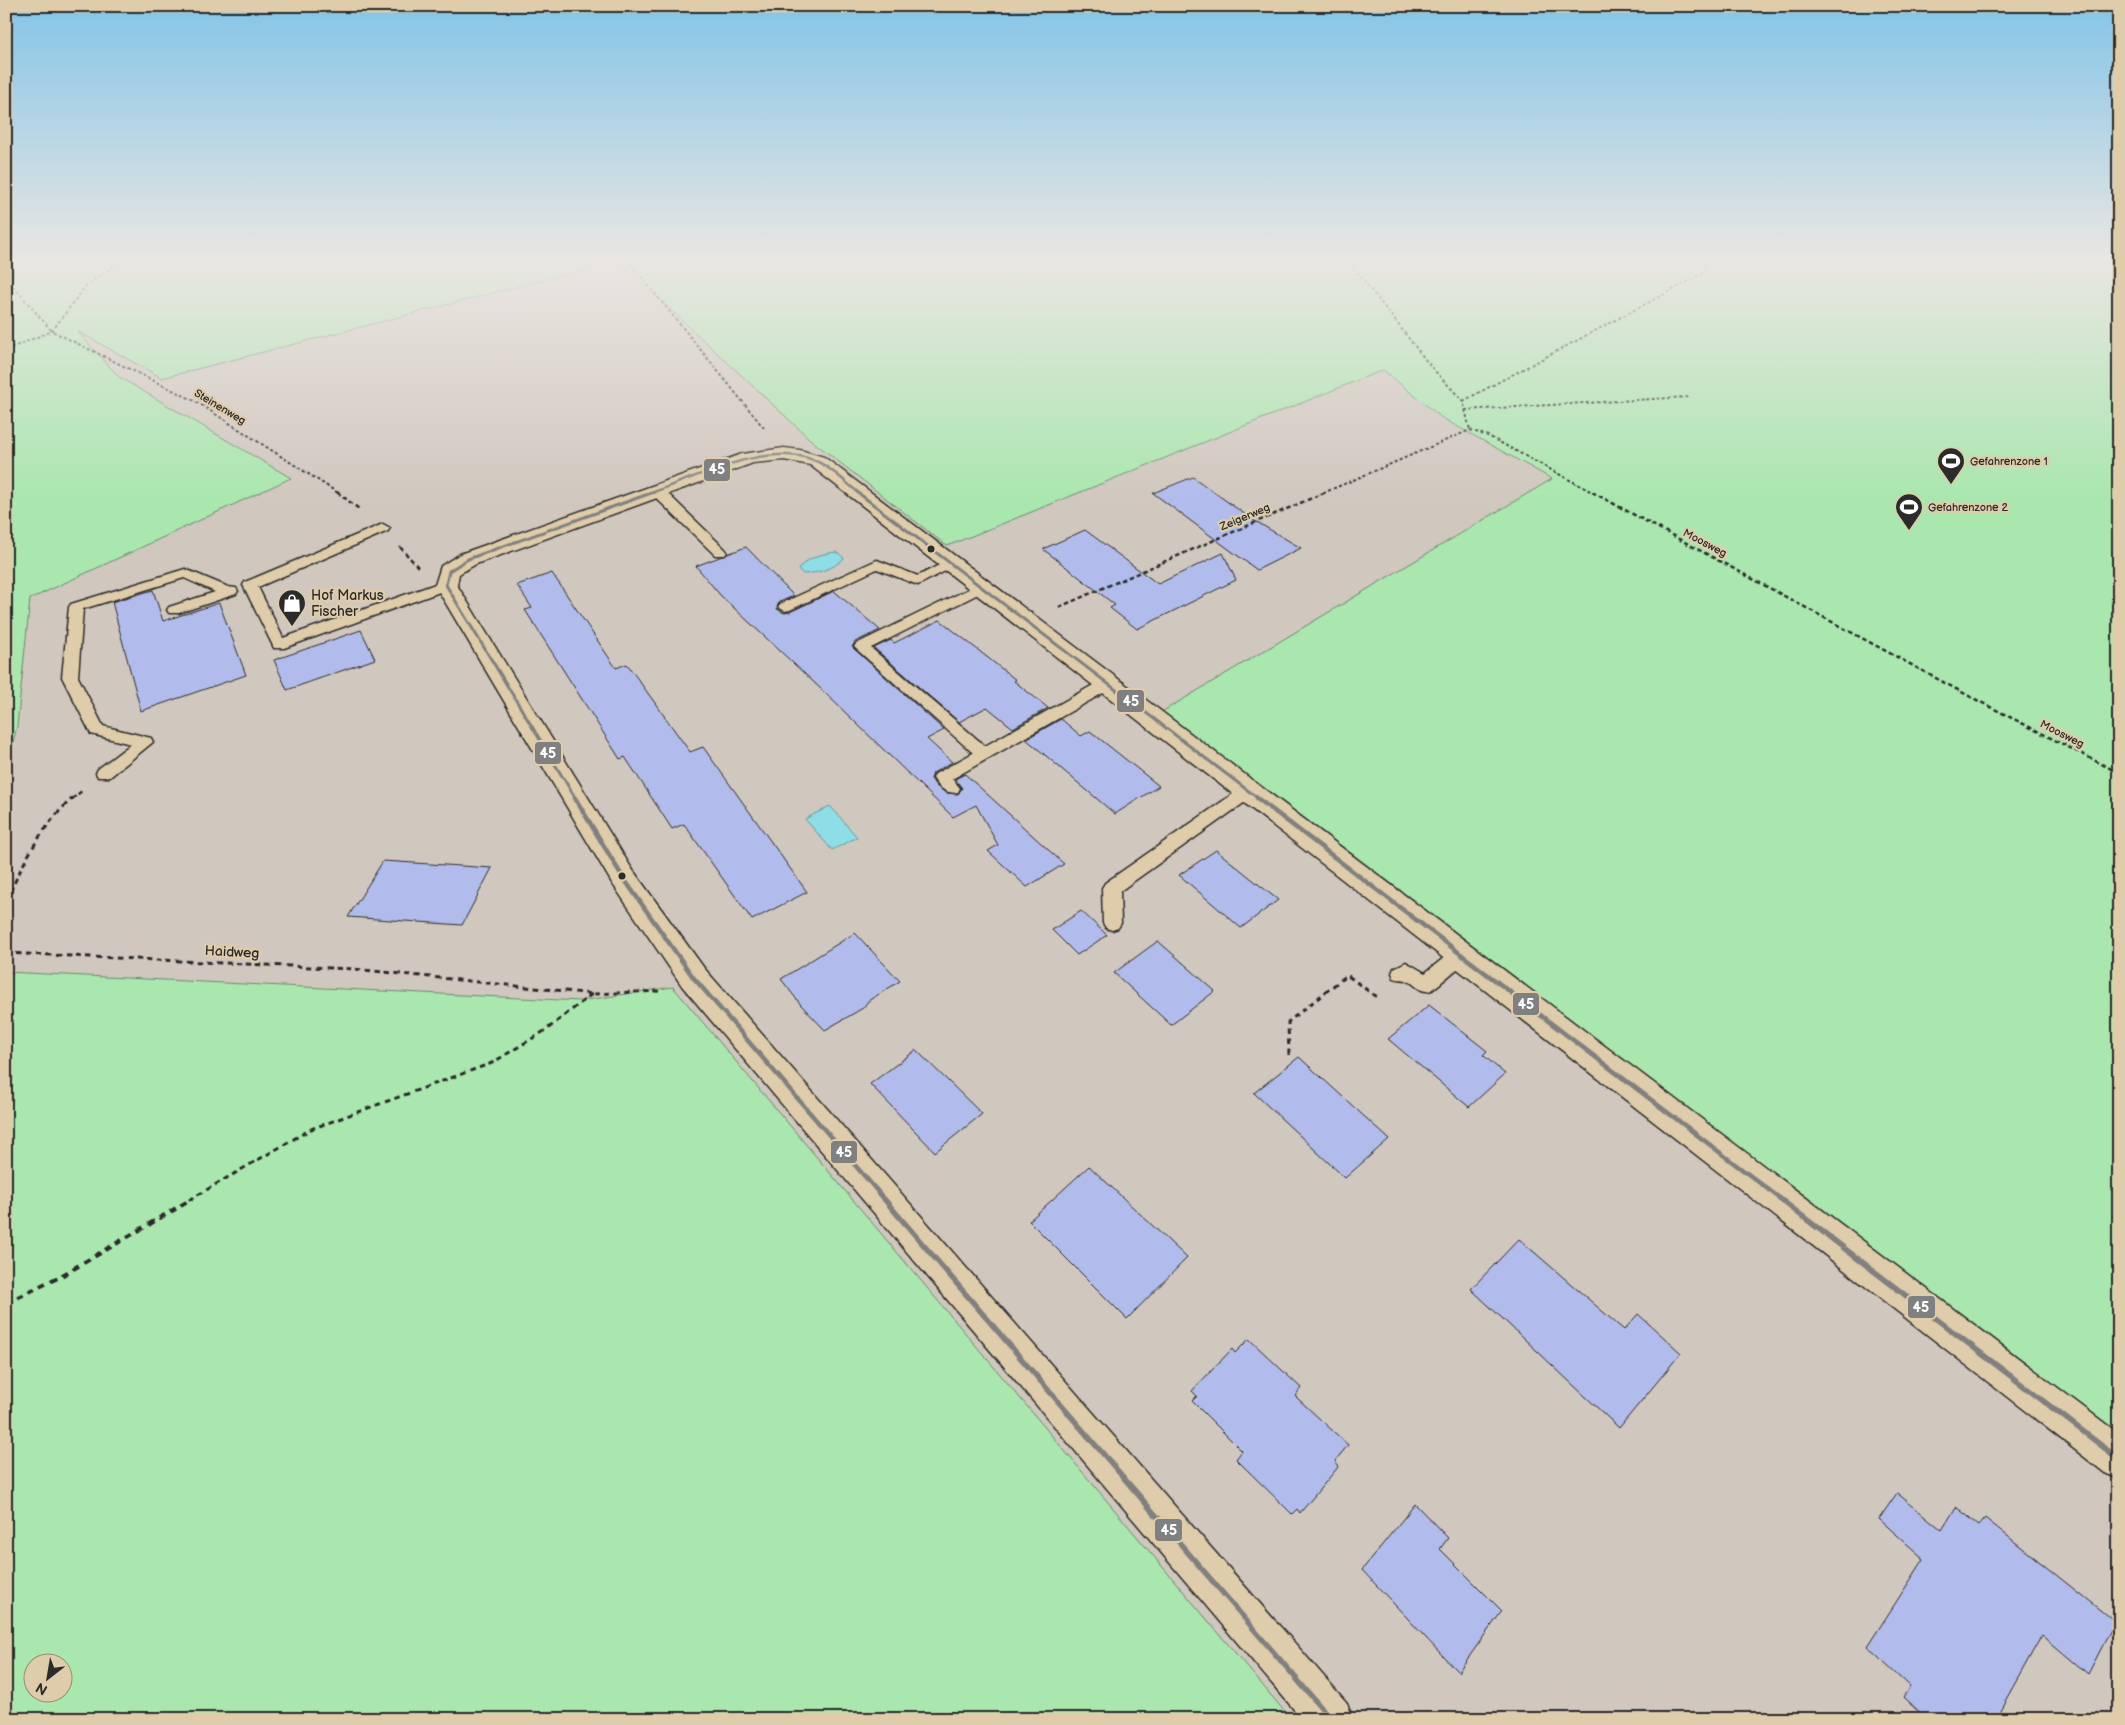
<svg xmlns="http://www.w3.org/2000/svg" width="2125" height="1725" font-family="'Balsamiq Sans',sans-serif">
  <rect width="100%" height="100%" fill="#d0c7be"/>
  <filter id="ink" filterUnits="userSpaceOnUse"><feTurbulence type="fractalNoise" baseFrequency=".02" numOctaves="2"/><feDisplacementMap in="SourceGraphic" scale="10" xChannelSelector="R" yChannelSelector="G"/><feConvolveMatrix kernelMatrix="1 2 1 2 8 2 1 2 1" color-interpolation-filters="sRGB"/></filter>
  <g filter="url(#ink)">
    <g fill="#a9e7ae" stroke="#6a896c" fill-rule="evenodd">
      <path d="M 6,259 L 2119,259 L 2119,1458 L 1160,713 L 1552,479 L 1442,418 L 1383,370 L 947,546 L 811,440 L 618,261 L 162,378 L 77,331 L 119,377 L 291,478 L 30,599 L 17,726 L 6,770 Z"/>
      <path d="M 6,972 L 580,1001 L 673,987 L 1291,1719 L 6,1719 ZM 62,1662 L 62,1692 L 32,1692 L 32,1662 Z"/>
    </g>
    <g fill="#8ddee7" stroke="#66969c">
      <path d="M 837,552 L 844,558 C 834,569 818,573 803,574 L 798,569 C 807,558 823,553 837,552 Z"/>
      <path d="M 830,806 L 857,837 L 832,850 L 805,819 Z"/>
    </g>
    <g fill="#b1bcec" stroke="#2b2b2b">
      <path d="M 1193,477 L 1250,518 L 1301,548 L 1257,570 L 1153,493 Z"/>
      <path d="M 1085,530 L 1158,584 L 1223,553 L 1236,580 L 1137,629 L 1110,608 L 1115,605 L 1043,549 Z"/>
      <path d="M 746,547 L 794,596 L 779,602 L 777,609 L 784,613 L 790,612 L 834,591 L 880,630 L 855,642 L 852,647 L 944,730 L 927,739 L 952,762 L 933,773 L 931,779 L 936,786 L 946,793 L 958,794 L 962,788 L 955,779 L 965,774 L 1064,864 L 1027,887 L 988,851 L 998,845 L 976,805 L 953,817 L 822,690 L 720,595 L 696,566 Z"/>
      <path d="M 552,573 L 616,668 L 627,664 L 690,752 L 703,747 L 807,892 L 752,920 L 684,824 L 672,829 L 625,757 L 620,759 L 525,610 L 532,608 L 517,585 Z"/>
      <path d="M 153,590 L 163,621 L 219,603 L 246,675 L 141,711 L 112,602 Z"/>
      <path d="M 940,620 L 1016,680 L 1014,681 L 1048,708 L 1013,728 L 987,707 L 959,722 L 874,648 L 891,640 L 894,643 Z"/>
      <path d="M 361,630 L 375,659 L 287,690 L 274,660 Z"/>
      <path d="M 1061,719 L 1081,736 L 1090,731 L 1159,786 L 1115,814 L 1026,739 Z"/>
      <path d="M 1216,850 L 1278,900 L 1241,928 L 1179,875 Z"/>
      <path d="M 383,861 L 492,868 L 462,925 L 348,917 Z"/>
      <path d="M 1081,911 L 1107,935 L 1077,955 L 1052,930 Z"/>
      <path d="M 855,933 L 900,981 L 868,1001 L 863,1008 L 825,1030 L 801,1005 L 781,979 Z"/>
      <path d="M 1158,941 L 1215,991 L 1171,1025 L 1114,973 Z"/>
      <path d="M 1429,1005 L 1487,1051 L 1483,1055 L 1505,1074 L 1469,1107 L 1388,1039 Z"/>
      <path d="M 916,1050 L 982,1114 L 935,1152 L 870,1084 Z"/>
      <path d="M 1299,1057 L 1389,1139 L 1345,1178 L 1254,1093 Z"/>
      <path d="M 1089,1166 L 1187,1258 L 1127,1319 L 1029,1221 Z"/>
      <path d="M 1519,1239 L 1624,1330 L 1638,1314 L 1681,1353 L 1619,1428 L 1471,1289 Z"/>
      <path d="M 1249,1339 L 1301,1388 L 1295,1396 L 1348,1445 L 1335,1461 L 1339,1466 L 1300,1513 L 1297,1509 L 1292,1514 L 1236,1459 L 1242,1451 L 1192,1401 L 1197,1396 L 1192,1391 L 1232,1349 L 1235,1353 Z"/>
      <path d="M 1897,1493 L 1942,1530 L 1956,1507 L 1979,1525 L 1985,1518 L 2115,1622 L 2088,1674 L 2042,1635 L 1995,1719 L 1926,1719 L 1903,1697 L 1910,1687 L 1867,1647 L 1924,1559 L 1879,1519 Z"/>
      <path d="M 1415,1504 L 1448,1538 L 1440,1549 L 1502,1611 L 1458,1672 L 1362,1570 Z"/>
    </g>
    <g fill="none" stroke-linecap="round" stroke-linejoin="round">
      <g stroke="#2b2b2b" stroke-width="3">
        <g id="lane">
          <path d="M 658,488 L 663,489 L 725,549 L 727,552 L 725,555 L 715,555 L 653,495 L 652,492 Z"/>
          <path d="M 383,524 L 390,528 L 388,531 L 258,587 L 283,638 L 441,582 L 451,582 L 453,585 L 451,588 L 284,648 L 274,648 L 243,585 L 245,582 Z"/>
          <path d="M 877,560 L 918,576 L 945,562 L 955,562 L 957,565 L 918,585 L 877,569 L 790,610 L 785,611 L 778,607 L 780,604 Z"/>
          <path d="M 185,569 L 228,587 L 236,588 L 238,591 L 236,594 L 179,613 L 169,613 L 167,610 L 169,607 L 215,592 L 184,578 L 83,609 L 78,677 L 103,726 L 151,738 L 153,742 L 110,777 L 98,777 L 96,773 L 98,769 L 131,744 L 91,734 L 62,677 L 69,607 L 71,604 Z"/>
          <path d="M 981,583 L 988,587 L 986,590 L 871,648 L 985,746 L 1102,680 L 1112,680 L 1115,684 L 1112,688 L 952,779 L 960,788 L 958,792 C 947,795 938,787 933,778 L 935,774 L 973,753 L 854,647 L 856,644 Z"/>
          <path d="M 1249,785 L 1255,787 L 1257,791 L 1255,795 L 1120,891 L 1121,923 L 1118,928 L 1112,930 L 1106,928 L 1103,923 L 1102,888 L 1105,883 L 1243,787 Z"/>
          <path d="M 1462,946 L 1469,949 L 1471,954 L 1469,959 L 1432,990 C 1419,994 1417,984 1406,980 C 1403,979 1398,980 1394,978 L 1392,973 L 1394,968 L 1406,962 L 1425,973 L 1455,949 Z"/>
        </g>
      </g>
      <g stroke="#2b2b2b" stroke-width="3">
        <path id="street" d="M 784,448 L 800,450 L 824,457 L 2119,1434 L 2119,1479 L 2105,1473 L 810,465 L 784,460 L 753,463 L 476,564 L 459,574 L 457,585 L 632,869 L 704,968 L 1347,1703 L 1353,1719 L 1302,1719 L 682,986 L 612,883 L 435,585 L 441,566 L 460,554 L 742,454 Z"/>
      </g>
      <g stroke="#2b2b2b" stroke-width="2" stroke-dasharray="3 2.5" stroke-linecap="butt">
        <path d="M 627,259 L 764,428"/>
        <path d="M 1347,259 L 1432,368 L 1463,401 L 1470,430"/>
        <path d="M 6,278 L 52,331 L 195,401 L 338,493"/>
        <path d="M 6,350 L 52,331 L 87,284 L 126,259"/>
        <path d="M 1463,401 L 1702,274 L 1706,268 L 1705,259"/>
        <path d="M 1465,410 L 1688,397"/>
        <path d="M 1470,430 L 1488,436 L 1594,493"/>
        <path d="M 1323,493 L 1470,430"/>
      </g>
      <g stroke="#2b2b2b" stroke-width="2.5" stroke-dasharray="4.5 3" stroke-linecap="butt">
        <path d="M 337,492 L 359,509"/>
        <path d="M 1592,492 L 1969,696 L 2119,773"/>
        <path d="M 400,547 L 418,567"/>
        <path d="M 1059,607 L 1326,492"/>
        <path d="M 72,799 L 83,790"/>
      </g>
      <g stroke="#2b2b2b" stroke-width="3" stroke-dasharray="5.5 4.5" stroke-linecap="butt">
        <path d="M 6,901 C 23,863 41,826 73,798"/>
        <path d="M 6,953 L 354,969 L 593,994 L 659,991"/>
        <path d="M 1289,1055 L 1288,1022 L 1347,975 L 1375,996 L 1380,992"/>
        <path d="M 189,1200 L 311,1129 L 492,1063 L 546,1030 L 592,994"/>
      </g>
      <path stroke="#2b2b2b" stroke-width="4.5" stroke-dasharray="7 5.5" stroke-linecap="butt" d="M 6,1303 L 61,1276 L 192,1199"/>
      <use href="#lane" fill="#deccaa" fill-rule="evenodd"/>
      <use href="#street" fill="#deccaa" fill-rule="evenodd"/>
      <g stroke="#deccaa" stroke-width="5">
        <path id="bus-1-far3" d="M 651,493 C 697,477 768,440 816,461 C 831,467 846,483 859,493"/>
      </g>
      <g stroke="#deccaa" stroke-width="6">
        <g id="bus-1-far2">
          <path d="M 857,492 L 1259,799"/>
          <path d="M 576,799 L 446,585 L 449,571 L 468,559 L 654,492"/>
        </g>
      </g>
      <g stroke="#deccaa" stroke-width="8">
        <g id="bus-1-far1">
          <path d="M 575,798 L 622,876 L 693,977 L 885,1200"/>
          <path d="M 1257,798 L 1782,1200"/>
        </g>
      </g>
      <g stroke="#deccaa" stroke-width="9">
        <g id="bus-1">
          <path d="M 884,1199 L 1331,1719"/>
          <path d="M 1780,1199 L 2119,1459"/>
        </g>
      </g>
      <use href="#bus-1-far3" stroke="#808080" stroke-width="2.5"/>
      <use href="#bus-1-far2" stroke="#808080" stroke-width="3"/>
      <use href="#bus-1-far1" stroke="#808080" stroke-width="4.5"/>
      <use href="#bus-1" stroke="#808080" stroke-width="5.5"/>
    </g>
  </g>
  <linearGradient id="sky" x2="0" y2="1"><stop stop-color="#83c5e8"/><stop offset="0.52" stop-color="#eae6e2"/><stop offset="1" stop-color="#eae6e2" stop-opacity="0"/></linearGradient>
  <rect width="2125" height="500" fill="url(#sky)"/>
  <defs>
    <g id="stadium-pin" transform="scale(1.4375)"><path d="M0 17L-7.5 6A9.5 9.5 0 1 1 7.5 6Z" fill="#2b2b2b" stroke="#deccaa"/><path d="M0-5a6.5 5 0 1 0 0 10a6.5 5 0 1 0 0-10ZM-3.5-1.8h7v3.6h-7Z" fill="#fff"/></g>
    <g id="shop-pin" transform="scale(1.4375)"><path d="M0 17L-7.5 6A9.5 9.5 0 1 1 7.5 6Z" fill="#2b2b2b" stroke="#deccaa"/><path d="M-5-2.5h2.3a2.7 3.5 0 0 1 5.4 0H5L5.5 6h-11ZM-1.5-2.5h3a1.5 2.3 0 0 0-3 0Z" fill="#fff"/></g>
  </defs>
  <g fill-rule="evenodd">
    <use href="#stadium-pin" x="1951" y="461"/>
    <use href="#stadium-pin" x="1909" y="507"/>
    <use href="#shop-pin" x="292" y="603"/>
  </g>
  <g fill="#2b2b2b" stroke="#deccaa" stroke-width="2">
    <circle cx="931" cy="549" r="4.5"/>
    <circle cx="622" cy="876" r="4.5"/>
  </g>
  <g text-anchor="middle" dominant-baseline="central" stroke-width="4.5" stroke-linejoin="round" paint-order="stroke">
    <g font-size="11" fill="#2b2b2b" stroke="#deccaa">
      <text transform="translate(220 407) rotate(31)">Steinenweg</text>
      <text transform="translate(1245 517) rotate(-23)">Zeigerweg</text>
      <text transform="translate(1705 543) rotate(28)">Moosweg</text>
      <text transform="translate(2062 734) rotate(27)">Moosweg</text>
    </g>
    <g font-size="11" fill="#2b2b2b" stroke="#deccaa" text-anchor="start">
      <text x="1970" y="461">Gefahrenzone 1</text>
      <text x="1928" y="507">Gefahrenzone 2</text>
    </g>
    <g font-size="14" fill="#2b2b2b" stroke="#deccaa" text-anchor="start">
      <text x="311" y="595">Hof Markus<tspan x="311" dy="16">Fischer</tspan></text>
    </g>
    <g font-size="14" fill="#2b2b2b" stroke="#deccaa">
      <text transform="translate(232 952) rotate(3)">Haidweg</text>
    </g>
  </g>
  <g stroke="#deccaa" stroke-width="2">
    <rect x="703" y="458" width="28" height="24" rx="5" fill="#808080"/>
    <rect x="1116" y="689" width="29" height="24" rx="5" fill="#808080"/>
    <rect x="534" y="741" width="28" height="24" rx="5" fill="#808080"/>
    <rect x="1512" y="992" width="28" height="24" rx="5" fill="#808080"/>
    <rect x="830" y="1140" width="28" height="24" rx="5" fill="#808080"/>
    <rect x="1907" y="1295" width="29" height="24" rx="5" fill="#808080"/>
    <rect x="1154" y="1518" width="29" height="24" rx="5" fill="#808080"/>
  </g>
  <g font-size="14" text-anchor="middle" font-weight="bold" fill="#fff">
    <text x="717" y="474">45</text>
    <text x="1131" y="706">45</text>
    <text x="548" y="758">45</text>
    <text x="1526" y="1009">45</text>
    <text x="844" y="1157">45</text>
    <text x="1921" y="1312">45</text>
    <text x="1169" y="1535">45</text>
  </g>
  <rect width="2125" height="1725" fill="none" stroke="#deccaa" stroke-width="25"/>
  <rect x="12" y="12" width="2100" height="1700" fill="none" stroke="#2b2b2b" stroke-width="2" filter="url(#ink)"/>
  <g transform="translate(48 1678) rotate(211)"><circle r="24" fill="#deccaa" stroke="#968c77"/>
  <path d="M0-4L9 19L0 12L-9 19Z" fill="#2b2b2b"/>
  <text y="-8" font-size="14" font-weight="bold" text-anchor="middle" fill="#2b2b2b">N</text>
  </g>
</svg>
